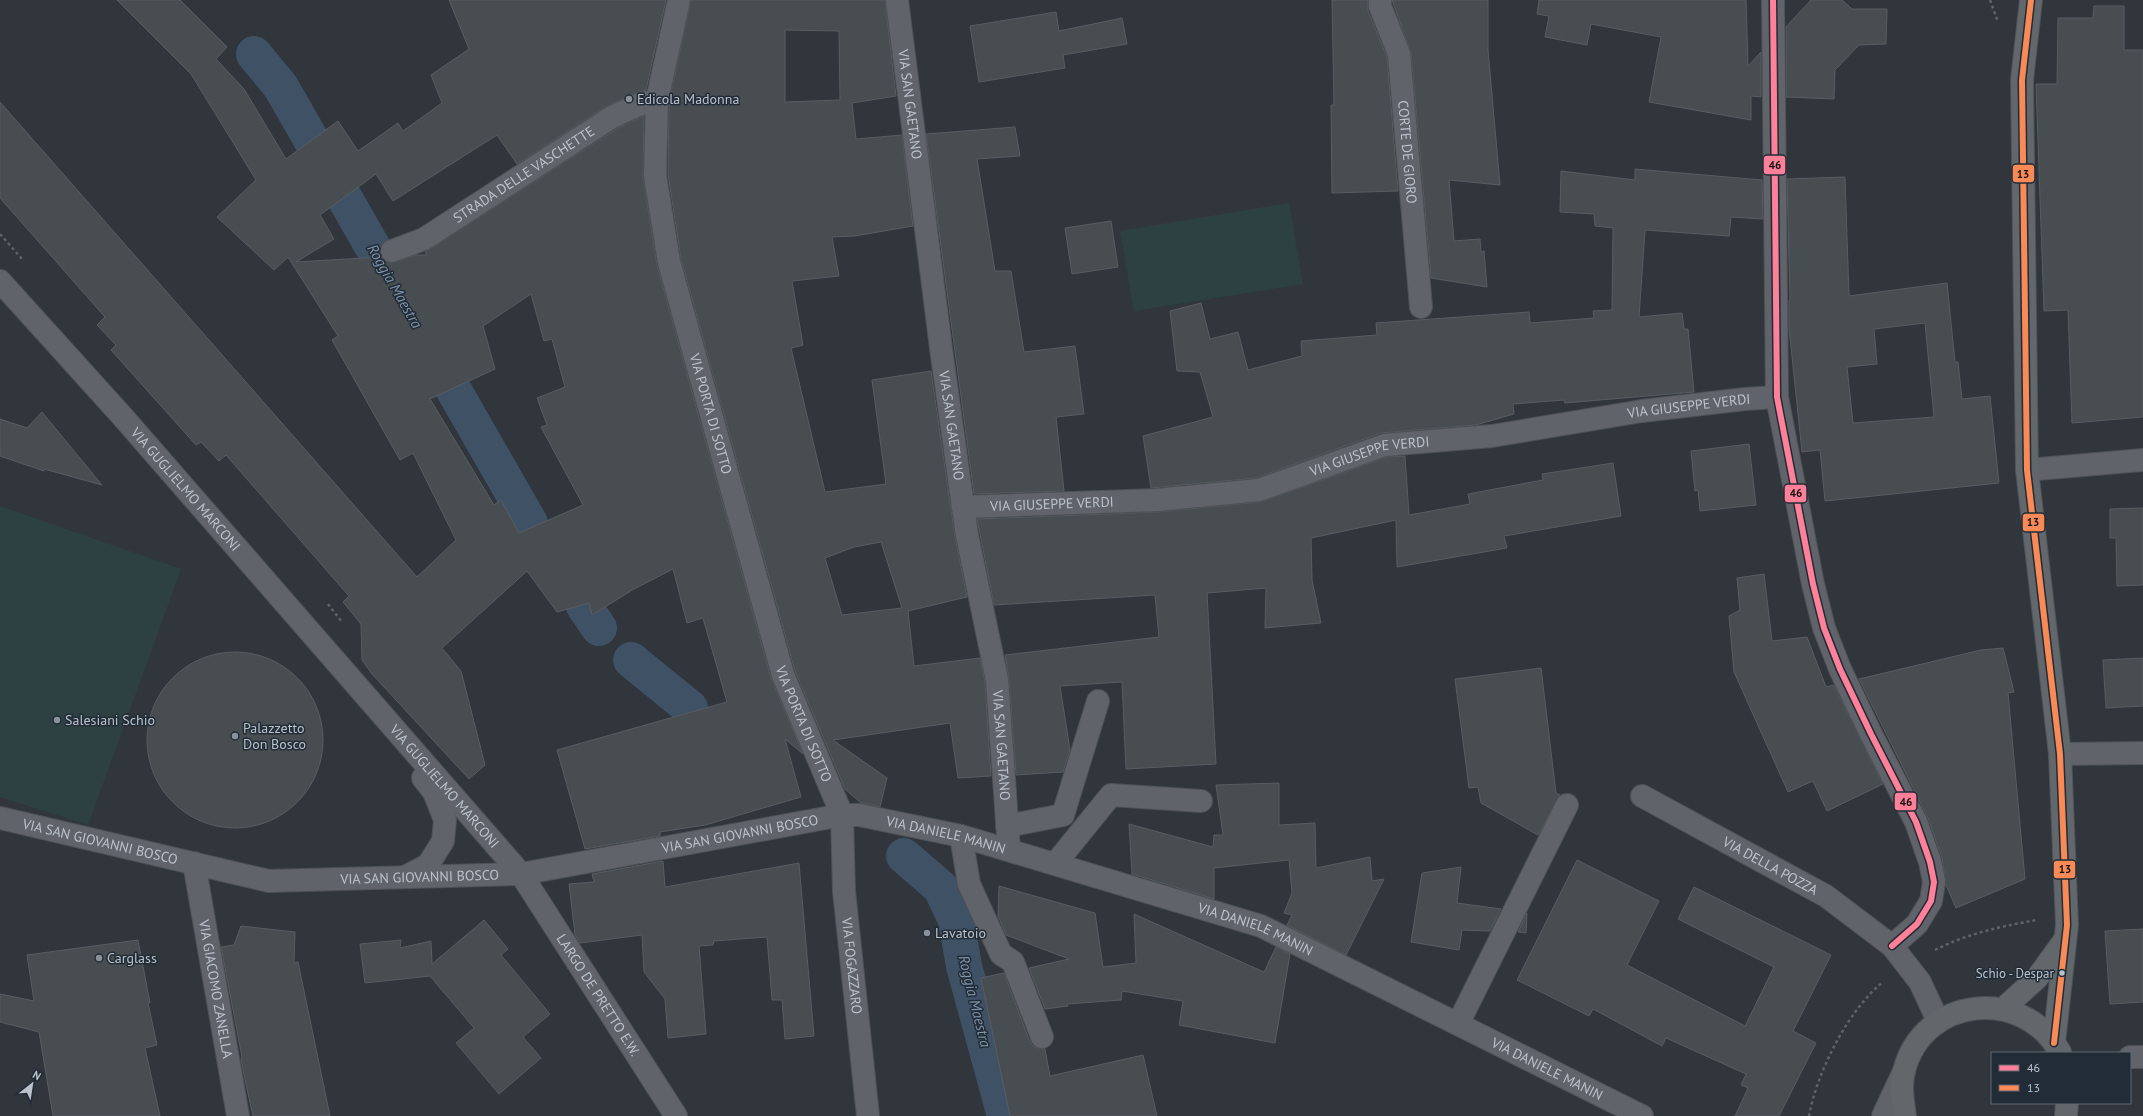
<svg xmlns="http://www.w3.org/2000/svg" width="2143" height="1116" font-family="'PT Sans',sans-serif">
  <rect width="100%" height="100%" fill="#30363c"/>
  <g fill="#2d4143">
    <path d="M 1289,203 L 1303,284 L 1134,311 L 1120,231 Z"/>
    <path d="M 0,506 L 181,569 L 88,825 L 0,797 Z"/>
  </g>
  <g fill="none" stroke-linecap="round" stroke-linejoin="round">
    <g stroke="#3f5165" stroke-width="36">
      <path d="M 254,54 L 281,87 L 403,300"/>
      <path d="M 428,345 L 530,523"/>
      <path d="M 584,606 L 599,628"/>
      <path d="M 631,660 L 690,708"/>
      <path d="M 904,856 L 941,888 L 956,920 L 964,966 L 1005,1116"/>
    </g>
  </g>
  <g fill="#484d52" stroke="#585d63" fill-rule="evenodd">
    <path d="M 117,0 L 180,0 L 227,47 L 216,59 L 244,89 L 286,159 L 338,121 L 358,151 L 398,123 L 403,131 L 442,103 L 431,75 L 469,49 L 449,0 L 666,0 L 646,90 L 633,94 L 605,107 L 517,164 L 497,135 L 393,201 L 376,174 L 320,215 L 334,239 L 296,262 L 382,257 L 390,263 L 416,255 L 427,255 L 425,252 L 618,128 L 644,116 L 643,177 L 657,265 L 771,678 L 803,754 L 785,739 L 801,797 L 705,825 L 660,832 L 660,836 L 585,849 L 557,750 L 727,702 L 703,618 L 687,623 L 673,569 L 634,589 L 592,615 L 589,603 L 557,612 L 527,571 L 442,648 L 461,671 L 485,765 L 469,779 L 372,674 L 362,660 L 361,624 L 343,602 L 349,596 L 226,455 L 219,461 L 201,442 L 196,445 L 111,350 L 116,345 L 97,325 L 105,317 L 0,198 L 0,102 L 417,577 L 456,540 L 413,453 L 400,460 L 332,340 L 338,336 L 288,257 L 274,270 L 217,217 L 256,180 L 191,74 ZM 531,294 L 544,341 L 552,339 L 565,387 L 537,398 L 547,425 L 541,427 L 583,505 L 519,533 L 501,500 L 494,505 L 430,399 L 495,369 L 483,326 Z"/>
    <path d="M 691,0 L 885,0 L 896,96 L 852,103 L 856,139 L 902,135 L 913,226 L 855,236 L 832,237 L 839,276 L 792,281 L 803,345 L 791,348 L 825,492 L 886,484 L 872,380 L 931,371 L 955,537 L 967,597 L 908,611 L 914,666 L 980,658 L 985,682 L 991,776 L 958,778 L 950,723 L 833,740 L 887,778 L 880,807 L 861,803 L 845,789 L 795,671 L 681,259 L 668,174 L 669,102 ZM 785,30 L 839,31 L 840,100 L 785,102 ZM 881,542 L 902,608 L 842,615 L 825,558 L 854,547 Z"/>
    <path d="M 1332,0 L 1368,0 L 1368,11 L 1387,57 L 1398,191 L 1332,193 L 1331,105 L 1334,105 Z"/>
    <path d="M 1392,0 L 1488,0 L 1488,50 L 1500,185 L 1449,180 L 1454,241 L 1480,239 L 1481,252 L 1484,251 L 1487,287 L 1431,278 L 1411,53 Z"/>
    <path d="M 1539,0 L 1746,0 L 1748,66 L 1761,52 L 1761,97 L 1751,96 L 1751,120 L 1649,102 L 1661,37 L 1591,24 L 1587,45 L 1545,37 L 1549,16 L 1537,14 Z"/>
    <path d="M 1811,0 L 1842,0 L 1852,9 L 1887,9 L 1886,44 L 1859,45 L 1835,70 L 1834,99 L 1786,97 L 1786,27 Z"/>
    <path d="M 2094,6 L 2124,6 L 2124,50 L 2143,50 L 2143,417 L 2072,423 L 2068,310 L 2044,311 L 2036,84 L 2057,84 L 2058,18 L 2093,18 Z"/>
    <path d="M 1056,12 L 1059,31 L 1122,18 L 1127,44 L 1063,55 L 1065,68 L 979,82 L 970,26 Z"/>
    <path d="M 1015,127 L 1020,156 L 977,159 L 995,271 L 1011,271 L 1024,352 L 1075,346 L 1084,414 L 1056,417 L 1064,491 L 974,494 L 926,134 Z"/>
    <path d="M 1635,169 L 1762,180 L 1763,219 L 1731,217 L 1729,236 L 1645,230 L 1639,317 L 1682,313 L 1684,329 L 1688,329 L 1694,392 L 1565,403 L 1564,400 L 1513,404 L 1514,414 L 1476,425 L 1381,433 L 1256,478 L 1151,488 L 1143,436 L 1213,417 L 1200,372 L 1177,371 L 1170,311 L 1201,303 L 1210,339 L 1238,332 L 1248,370 L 1302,356 L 1301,341 L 1377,335 L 1376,323 L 1529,312 L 1530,323 L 1594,318 L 1593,311 L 1612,310 L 1613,228 L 1595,226 L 1594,214 L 1560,212 L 1561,171 L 1635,180 Z"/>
    <path d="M 1845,177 L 1849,296 L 1947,283 L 1955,362 L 1958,362 L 1962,399 L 1990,396 L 1999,483 L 1825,501 L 1820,450 L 1802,452 L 1789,328 L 1789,300 L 1790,299 L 1787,179 ZM 1925,323 L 1934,417 L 1853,423 L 1847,367 L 1877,364 L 1874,329 Z"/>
    <path d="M 1111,221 L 1118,267 L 1072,274 L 1065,228 Z"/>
    <path d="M 42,412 L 102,485 L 44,469 L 44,471 L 0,456 L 0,419 L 27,428 Z"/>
    <path d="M 1749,444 L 1756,505 L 1700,511 L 1698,490 L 1695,491 L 1691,451 Z"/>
    <path d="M 1405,456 L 1409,515 L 1470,504 L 1468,494 L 1543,480 L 1542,474 L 1613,463 L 1621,516 L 1504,536 L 1507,548 L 1397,567 L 1396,520 L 1311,538 L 1312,580 L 1321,623 L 1265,628 L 1266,588 L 1207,593 L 1216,764 L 1126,769 L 1122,682 L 1060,686 L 1070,750 L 1063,772 L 1016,775 L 1009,679 L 1005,655 L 1159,637 L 1155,595 L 994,605 L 977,519 L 1158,512 L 1260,502 L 1388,457 Z"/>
    <path d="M 2143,508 L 2143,585 L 2117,586 L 2116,538 L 2110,538 L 2110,509 Z"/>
    <path d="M 1764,574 L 1772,641 L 1807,637 L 1826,687 L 1834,685 L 1883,784 L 1827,811 L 1813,781 L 1788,792 L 1734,672 L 1729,616 L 1740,610 L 1737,578 Z"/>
    <path d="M 2003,648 L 2014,692 L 2008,693 L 2025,879 L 1956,908 L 1946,885 L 1942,858 L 1928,818 L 1859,679 L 1981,650 Z"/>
    <circle cx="235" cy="740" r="88"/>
    <path d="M 2143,658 L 2143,706 L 2106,708 L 2103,660 Z"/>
    <path d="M 1541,668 L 1556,793 L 1560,795 L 1538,835 L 1481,803 L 1478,787 L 1469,788 L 1455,679 Z"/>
    <path d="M 1279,783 L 1279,825 L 1315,823 L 1316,868 L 1370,857 L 1372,881 L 1384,879 L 1346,955 L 1287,925 L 1292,915 L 1284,913 L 1292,893 L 1289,860 L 1214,868 L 1214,899 L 1132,874 L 1129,824 L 1213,847 L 1214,835 L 1223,835 L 1216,785 Z"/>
    <path d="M 1577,860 L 1659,901 L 1627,965 L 1745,1026 L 1774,967 L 1678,919 L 1694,887 L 1831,955 L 1793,1031 L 1816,1043 L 1779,1116 L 1735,1116 L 1748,1088 L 1741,1085 L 1746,1074 L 1666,1038 L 1662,1046 L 1593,1009 L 1589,1016 L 1517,980 Z"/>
    <path d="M 663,861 L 665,887 L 799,863 L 814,1036 L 785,1039 L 782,1000 L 772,1000 L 767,937 L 714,941 L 713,945 L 699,946 L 706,1034 L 668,1038 L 665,999 L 644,972 L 642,935 L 580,943 L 575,935 L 569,884 L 594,882 L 592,874 Z"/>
    <path d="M 1461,867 L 1457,903 L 1501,909 L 1490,931 L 1462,930 L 1459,950 L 1411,942 L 1422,873 Z"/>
    <path d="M 999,886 L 1095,913 L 1103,967 L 1136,963 L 1134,914 L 1264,972 L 1276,947 L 1290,954 L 1275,1043 L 1179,1025 L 1183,1001 L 1122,991 L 1121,1000 L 1067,1004 L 1068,1006 L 1045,1009 L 1029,968 L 1069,959 L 1006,935 L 998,916 Z"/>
    <path d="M 1527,913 L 1526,933 L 1518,932 Z"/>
    <path d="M 484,920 L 508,949 L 501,955 L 550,1014 L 523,1037 L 541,1058 L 499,1094 L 456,1043 L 474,1028 L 430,976 L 365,983 L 360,944 L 401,940 L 400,948 L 431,941 L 432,964 Z"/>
    <path d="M 241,926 L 295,932 L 294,963 L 298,962 L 330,1116 L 253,1116 L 244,1075 L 241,1058 L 242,1057 L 221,947 L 234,945 Z"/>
    <path d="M 2143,929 L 2143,1002 L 2110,1004 L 2105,931 Z"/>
    <path d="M 138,940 L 150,1003 L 148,1003 L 157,1045 L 145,1048 L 160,1116 L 53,1116 L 39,1032 L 0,1022 L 0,994 L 34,1001 L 27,955 Z"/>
    <path d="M 1004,973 L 1030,1042 L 1034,1047 L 1045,1049 L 1050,1076 L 1143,1055 L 1157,1116 L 1010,1116 L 981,978 Z"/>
  </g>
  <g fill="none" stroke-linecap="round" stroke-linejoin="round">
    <g stroke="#4e5257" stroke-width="24">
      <g id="minor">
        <path id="s1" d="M 679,0 L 657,100 L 655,175 L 669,262 L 783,675 L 842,815 L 844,891 L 868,1116"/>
        <path id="s2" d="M 897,0 L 942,356 L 967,535 L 997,680 L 1009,850"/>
        <path id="s3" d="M 1380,0 L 1380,6 L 1399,54 L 1421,307"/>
        <path d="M 1773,0 L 1777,397 L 1813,584 L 1824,628 L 1840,669 L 1871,734 L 1916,822 L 1930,862 L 1934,882 L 1931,901 L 1917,924 L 1892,946"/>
        <path id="s4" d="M 392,251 L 424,239 L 612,117 L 638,105 L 657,100"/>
        <path id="s5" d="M 0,281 L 122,416 L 521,874 L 676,1116"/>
        <path d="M 2027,470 L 2143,460"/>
        <path id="s6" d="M 963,507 L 1157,500 L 1259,490 L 1385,445 L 1492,436 L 1642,411 L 1745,399 L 1777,397"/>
        <path d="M 2060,754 L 2143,753"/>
        <path id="s7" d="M 1642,796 L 1826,896 L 1892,946 L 1920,982 L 1938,1021"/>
        <path id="s8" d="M 0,818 L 269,881 L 521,874 L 842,815 L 859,815 L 961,836 L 1261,926 L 1642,1116"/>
        <path d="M 1007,826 L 1063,815 L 1098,701"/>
        <path d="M 961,836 L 969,884 L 1001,954 L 1013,962 L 1042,1037"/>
        <path id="s9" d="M 194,863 L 238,1116"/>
        <path d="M 1055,864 L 1111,795 L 1201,801"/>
        <path d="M 405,877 L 428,865 L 443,841 L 445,820 L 434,792 L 423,778"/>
        <path d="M 1458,1024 L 1567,805"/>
        <path d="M 2130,1057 L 2143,1057"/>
        <path d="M 1883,1116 L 1904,1071"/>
      </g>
    </g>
    <g stroke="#4e5258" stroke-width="24">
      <g id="major">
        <path d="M 2031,0 L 2022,80 L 2027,470 L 2060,754 L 2067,925 L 2054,1043"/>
        <path d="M 2003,1009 L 2037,978 L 2064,941"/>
        <path d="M 1905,1116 C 1903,1101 1900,1086 1904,1071 C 1923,996 2023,986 2060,1052"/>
        <path d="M 2066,1116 L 2067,1103"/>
      </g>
    </g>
    <g stroke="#5d6368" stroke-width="2.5" stroke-dasharray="3 3" stroke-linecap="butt">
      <path d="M 1990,0 L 1998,22"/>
      <path d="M 0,234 L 22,259"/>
      <path d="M 328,604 L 342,622"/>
      <path d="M 1935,950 C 1966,934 2002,926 2037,920"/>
      <path d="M 1809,1116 C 1817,1072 1848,1010 1883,982"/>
    </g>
    <use href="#minor" stroke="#60646a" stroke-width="22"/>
    <use href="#major" stroke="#62676c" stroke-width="22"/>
    <g stroke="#222c37" stroke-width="9">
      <path id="bus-1" d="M 1773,0 L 1777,397 L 1813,584 L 1824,628 L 1840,669 L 1871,734 L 1916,822 L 1930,862 L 1934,882 L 1931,901 L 1917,924 L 1892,946"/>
    </g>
    <g stroke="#222c37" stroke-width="9">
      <path id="bus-2" d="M 2031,0 L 2022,80 L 2027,470 L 2060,754 L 2067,925 L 2054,1043"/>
    </g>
    <use href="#bus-1" stroke="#ff8098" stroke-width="6"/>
    <use href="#bus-2" stroke="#f98a56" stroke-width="6"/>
  </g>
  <g fill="#8a9199" stroke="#222c37" stroke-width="1.5">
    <circle cx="629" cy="99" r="4"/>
    <circle cx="57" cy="720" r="4"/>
    <circle cx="235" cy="736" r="4"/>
    <circle cx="927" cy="933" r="4"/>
    <circle cx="99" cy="958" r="4"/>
  </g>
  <circle fill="#bbc2cb" stroke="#222c37" stroke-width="1.5" cx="2062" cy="973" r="3.5"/>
  <g text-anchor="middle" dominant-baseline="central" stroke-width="3" stroke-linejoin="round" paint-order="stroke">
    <g font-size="13" fill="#bbc2cb" stroke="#222c37" text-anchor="end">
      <text x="2054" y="973">Schio - Despar</text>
    </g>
    <g font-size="14" fill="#bbc2cb" stroke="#222c37" text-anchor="start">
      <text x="637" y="99">Edicola Madonna</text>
      <text x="65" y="720">Salesiani Schio</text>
      <text x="243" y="728">Palazzetto<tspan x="243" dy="16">Don Bosco</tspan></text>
      <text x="935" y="933">Lavatoio</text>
      <text x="107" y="958">Carglass</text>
    </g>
    <g font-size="14" fill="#bbc2cb" stroke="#222c37">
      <text stroke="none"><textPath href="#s2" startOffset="105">VIA SAN GAETANO</textPath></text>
      <text stroke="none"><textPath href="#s3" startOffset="156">CORTE DE GIORO</textPath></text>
      <text stroke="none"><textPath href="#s4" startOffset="153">STRADA DELLE VASCHETTE</textPath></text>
      <text stroke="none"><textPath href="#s6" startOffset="737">VIA GIUSEPPE VERDI</textPath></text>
      <text stroke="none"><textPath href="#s1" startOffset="423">VIA PORTA DI SOTTO</textPath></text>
      <text stroke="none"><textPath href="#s2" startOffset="429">VIA SAN GAETANO</textPath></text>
      <text stroke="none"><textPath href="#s6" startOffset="413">VIA GIUSEPPE VERDI</textPath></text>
      <text stroke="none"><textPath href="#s5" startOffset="279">VIA GUGLIELMO MARCONI</textPath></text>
      <text stroke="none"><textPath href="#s6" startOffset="89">VIA GIUSEPPE VERDI</textPath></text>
      <text stroke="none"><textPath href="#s1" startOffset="747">VIA PORTA DI SOTTO</textPath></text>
      <text stroke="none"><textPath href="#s2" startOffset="753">VIA SAN GAETANO</textPath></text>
      <text stroke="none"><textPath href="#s5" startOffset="673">VIA GUGLIELMO MARCONI</textPath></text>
      <text stroke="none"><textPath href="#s8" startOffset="751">VIA SAN GIOVANNI BOSCO</textPath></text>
      <text stroke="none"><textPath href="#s8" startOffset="961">VIA DANIELE MANIN</textPath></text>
      <text stroke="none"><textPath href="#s8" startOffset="103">VIA SAN GIOVANNI BOSCO</textPath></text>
      <text stroke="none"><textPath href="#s7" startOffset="146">VIA DELLA POZZA</textPath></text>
      <text stroke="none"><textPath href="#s8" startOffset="427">VIA SAN GIOVANNI BOSCO</textPath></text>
      <text stroke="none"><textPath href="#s8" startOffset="1285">VIA DANIELE MANIN</textPath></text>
      <text stroke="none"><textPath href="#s1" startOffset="997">VIA FOGAZZARO</textPath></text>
      <text stroke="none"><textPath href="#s9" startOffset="128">VIA GIACOMO ZANELLA</textPath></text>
      <text stroke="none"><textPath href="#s5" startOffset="933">LARGO DE PRETTO E.W.</textPath></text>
      <text stroke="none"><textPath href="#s8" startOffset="1609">VIA DANIELE MANIN</textPath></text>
    </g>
    <g font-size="15" font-style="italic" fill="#7e95ab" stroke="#222c37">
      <text transform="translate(395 286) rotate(60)">Roggia Maestra</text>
      <text transform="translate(975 1001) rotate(76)">Roggia Maestra</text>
    </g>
  </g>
  <g stroke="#222c37" stroke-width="1.5">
    <rect x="1763" y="155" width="23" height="20" rx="4" fill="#ff8098"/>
    <rect x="2012" y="164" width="23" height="19" rx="4" fill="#f98a56"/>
    <rect x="1784" y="484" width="23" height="19" rx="4" fill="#ff8098"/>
    <rect x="2022" y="513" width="23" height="19" rx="4" fill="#f98a56"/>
    <rect x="1894" y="792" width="23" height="19" rx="4" fill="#ff8098"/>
    <rect x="2053" y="860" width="23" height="19" rx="4" fill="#f98a56"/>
  </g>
  <g font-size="11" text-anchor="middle" font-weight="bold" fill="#111">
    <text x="1775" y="169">46</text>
    <text x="2023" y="178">13</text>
    <text x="1796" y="497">46</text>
    <text x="2033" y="526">13</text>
    <text x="1906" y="806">46</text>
    <text x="2065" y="873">13</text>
  </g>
  <rect x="1991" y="1052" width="140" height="52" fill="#222c37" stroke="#5f6872"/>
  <rect x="1999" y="1065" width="20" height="6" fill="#ff8098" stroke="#5f6872"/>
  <text x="2027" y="1072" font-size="12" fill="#bbc2cb">46</text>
  <rect x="1999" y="1085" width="20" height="6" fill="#f98a56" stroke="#5f6872"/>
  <text x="2027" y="1092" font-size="12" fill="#bbc2cb">13</text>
  <g transform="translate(32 1084) rotate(30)" stroke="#222c37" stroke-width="3" paint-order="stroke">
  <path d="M0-3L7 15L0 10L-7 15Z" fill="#bbc2cb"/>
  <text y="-6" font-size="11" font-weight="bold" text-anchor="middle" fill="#bbc2cb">N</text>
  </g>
</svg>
